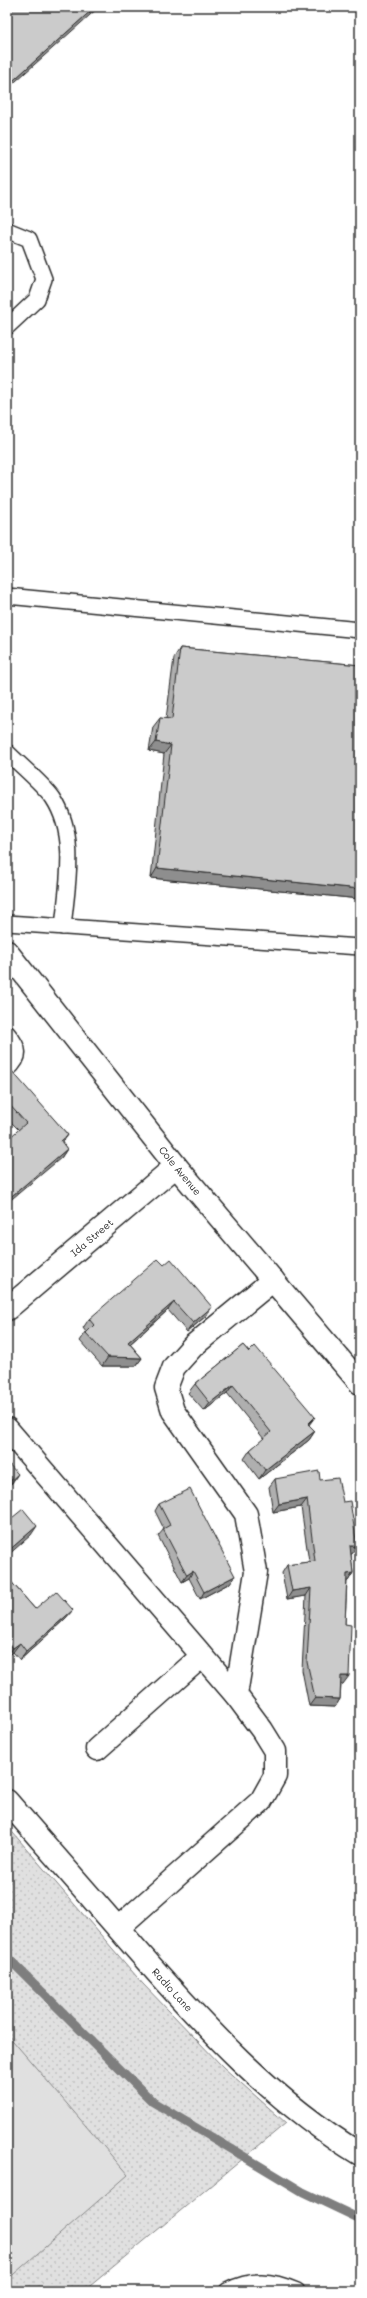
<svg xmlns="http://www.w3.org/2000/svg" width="367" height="2298" font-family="Mali,sans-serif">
  <defs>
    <pattern id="grass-dots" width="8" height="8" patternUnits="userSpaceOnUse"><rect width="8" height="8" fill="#e0e0e0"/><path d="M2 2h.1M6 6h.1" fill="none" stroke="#c0c0c0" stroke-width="1.8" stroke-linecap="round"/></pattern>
  </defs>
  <rect width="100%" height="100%" fill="#fff"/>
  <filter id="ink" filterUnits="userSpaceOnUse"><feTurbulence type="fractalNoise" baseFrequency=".025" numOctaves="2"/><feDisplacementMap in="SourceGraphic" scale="8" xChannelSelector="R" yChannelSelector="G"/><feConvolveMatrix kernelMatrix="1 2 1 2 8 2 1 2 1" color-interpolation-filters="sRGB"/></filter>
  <g filter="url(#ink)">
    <path fill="url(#grass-dots)" stroke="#868686" d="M 7,1826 L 143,1984 L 223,2067 L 286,2123 L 84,2291 L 7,2291 Z"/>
    <path fill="#e0e0e0" stroke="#868686" d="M 7,2034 L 128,2175 L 7,2280 Z"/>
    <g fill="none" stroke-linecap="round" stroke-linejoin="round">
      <path stroke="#7e7e7e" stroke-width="9" d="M 7,1957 L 153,2102 L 303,2192 L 360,2219"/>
      <g stroke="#2b2b2b" stroke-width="18">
        <g id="service">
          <path d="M 7,230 L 29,239 L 44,279 L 37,299 L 7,327"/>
          <path d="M 7,596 L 360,630"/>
          <path d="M 7,752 C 20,765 43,784 53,798 C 78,836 67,885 63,927"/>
          <path d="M 7,923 L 360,947"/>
          <path d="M 7,1033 C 20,1048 22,1057 7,1070"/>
          <path d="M 227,2291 C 252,2278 271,2280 297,2291"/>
        </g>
      </g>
      <g stroke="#2b2b2b" stroke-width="25">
        <g id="minor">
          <path id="s1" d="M 7,952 L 176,1166 L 360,1383"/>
          <path id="s2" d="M 7,1309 L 176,1166"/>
          <path d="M 7,1429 L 236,1695 L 262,1730 L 275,1751 L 275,1776 L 261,1801 L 118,1928"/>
          <path d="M 236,1695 L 256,1572 L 246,1514 L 173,1411 L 166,1388 L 174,1367 L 193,1346 L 273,1280"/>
          <path d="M 97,1749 L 202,1656"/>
        </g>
      </g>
      <g stroke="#2b2b2b" stroke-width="25">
        <g id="tertiary">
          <path id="s3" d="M 7,1801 C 50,1850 93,1899 136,1949 C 203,2025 272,2101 360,2154"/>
        </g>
      </g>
      <use href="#service" stroke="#fff" stroke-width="15"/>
      <use href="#minor" stroke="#fff" stroke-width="22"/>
      <use href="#tertiary" stroke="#fff" stroke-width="22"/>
    </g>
    <g fill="#afafaf" stroke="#2b2b2b">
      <path d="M 180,648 L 360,665 L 360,899 L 151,878 L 164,754 L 149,751 L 153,727 L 160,718 L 166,719 L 174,658 Z"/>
      <path d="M 7,1068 L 68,1135 L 62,1143 L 67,1149 L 61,1158 L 19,1130 L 7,1118 Z"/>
      <path d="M 164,1265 L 206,1316 L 187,1332 L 168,1310 L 130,1344 L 142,1358 L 136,1366 L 102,1366 L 80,1341 L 86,1332 L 83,1328 L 89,1319 Z"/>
      <path d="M 243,1345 L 309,1425 L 315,1431 L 309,1440 L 259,1479 L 244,1459 L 250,1450 L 264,1439 L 227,1393 L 204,1411 L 188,1393 L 195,1384 Z"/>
      <path d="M 275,1479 L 320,1480 L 352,1554 L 351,1554 L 353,1573 L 348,1581 L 347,1581 L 345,1624 L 343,1684 L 341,1684 L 340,1699 L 335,1707 L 309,1706 L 302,1670 L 306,1596 L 287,1599 L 282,1573 L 287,1565 L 309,1562 L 301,1507 L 273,1512 L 269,1487 Z"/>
      <path d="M 159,1504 L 230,1583 L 200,1599 L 189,1578 L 182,1582 L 158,1536 L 164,1529 L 155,1511 Z"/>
      <path d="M 7,1577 L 35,1609 L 66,1618 L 20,1660 L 13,1652 L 7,1657 Z"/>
    </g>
    <g fill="#8e8e8e" stroke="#2b2b2b">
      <path d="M 95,7 L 99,7 L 7,89 L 7,86 Z"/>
      <path d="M 156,742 L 171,745 L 164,754 L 149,751 Z"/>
      <path d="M 157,868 L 360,889 L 360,899 L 151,878 Z"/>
      <path d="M 68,1135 L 62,1143 L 61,1141 Z"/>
      <path d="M 67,1149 L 61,1158 L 7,1203 L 7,1200 Z"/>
      <path d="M 174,1302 L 168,1310 L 122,1351 L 128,1342 Z"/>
      <path d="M 212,1307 L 206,1316 L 187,1332 L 193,1323 Z"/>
      <path d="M 108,1357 L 142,1358 L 136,1366 L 102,1366 Z"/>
      <path d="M 233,1385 L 227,1393 L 204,1411 L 210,1403 Z"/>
      <path d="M 315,1417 L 309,1425 L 308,1424 Z"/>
      <path d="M 315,1431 L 309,1440 L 259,1479 L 265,1470 Z"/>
      <path d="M 18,1474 L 12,1483 L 7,1487 L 7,1484 Z"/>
      <path d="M 307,1499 L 301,1507 L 273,1512 L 279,1504 Z"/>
      <path d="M 37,1526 L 31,1535 L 7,1556 L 7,1552 Z"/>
      <path d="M 350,1546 L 357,1546 L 352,1554 L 344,1554 Z"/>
      <path d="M 193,1571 L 189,1578 L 182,1582 L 187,1575 Z"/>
      <path d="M 353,1573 L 348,1581 L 342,1582 L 347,1574 Z"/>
      <path d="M 235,1576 L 230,1583 L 200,1599 L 204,1592 Z"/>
      <path d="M 311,1588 L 306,1596 L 287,1599 L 292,1591 Z"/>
      <path d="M 73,1610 L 66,1618 L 20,1660 L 26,1651 Z"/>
      <path d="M 20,1643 L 13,1652 L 7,1657 L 13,1648 Z"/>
      <path d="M 341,1676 L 349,1676 L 343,1684 L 335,1684 Z"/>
      <path d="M 315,1698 L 340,1699 L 335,1707 L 309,1706 Z"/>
    </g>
    <g fill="#cbcbcb" stroke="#2b2b2b">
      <path d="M 7,7 L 95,7 L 7,86 Z"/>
      <path d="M 7,118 L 10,121 L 7,124 Z"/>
      <path d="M 180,648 L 360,665 L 360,889 L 157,868 L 171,745 L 156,742 L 160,718 L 172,719 Z"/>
      <path d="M 7,1068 L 11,1070 L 68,1135 L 61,1141 L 67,1149 L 7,1200 L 7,1140 L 26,1123 L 7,1102 Z"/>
      <path d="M 158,1259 L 164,1265 L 171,1259 L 212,1307 L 193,1323 L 174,1302 L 128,1342 L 142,1358 L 108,1357 L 86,1333 L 94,1325 L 89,1319 Z"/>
      <path d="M 243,1345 L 249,1352 L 255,1346 L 315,1417 L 308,1424 L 315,1431 L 265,1470 L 250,1450 L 271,1432 L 233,1385 L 210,1403 L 195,1384 Z"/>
      <path d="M 7,1462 L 18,1474 L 7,1484 Z"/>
      <path d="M 319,1471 L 320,1480 L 338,1478 L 343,1502 L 350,1501 L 357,1546 L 350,1546 L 353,1573 L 347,1574 L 345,1624 L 351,1625 L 349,1676 L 341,1676 L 340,1699 L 315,1698 L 307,1662 L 311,1588 L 292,1591 L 287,1565 L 315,1561 L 307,1499 L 279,1504 L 275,1479 Z"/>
      <path d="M 190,1489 L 235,1576 L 204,1592 L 193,1571 L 187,1575 L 163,1529 L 170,1525 L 159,1504 Z"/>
      <path d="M 23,1509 L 37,1526 L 7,1552 L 7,1522 Z"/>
      <path d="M 7,1577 L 35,1609 L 56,1591 L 73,1610 L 26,1651 L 20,1643 L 13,1648 L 7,1641 Z"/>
      <path d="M 291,2288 L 298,2291 L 287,2291 Z"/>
    </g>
  </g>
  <g text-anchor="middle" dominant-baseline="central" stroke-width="3.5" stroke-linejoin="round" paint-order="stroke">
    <g font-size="10" fill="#2b2b2b" stroke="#fff">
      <text stroke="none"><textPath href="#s1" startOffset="279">Cole Avenue</textPath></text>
      <text stroke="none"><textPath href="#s2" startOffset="111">Ida Street</textPath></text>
      <text stroke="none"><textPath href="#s3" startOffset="251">Radio Lane</textPath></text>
    </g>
  </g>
  <rect width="367" height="2298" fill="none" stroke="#fff" stroke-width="24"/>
  <rect x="12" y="12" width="343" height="2274" fill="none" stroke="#2b2b2b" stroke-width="1.5" filter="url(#ink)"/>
</svg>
